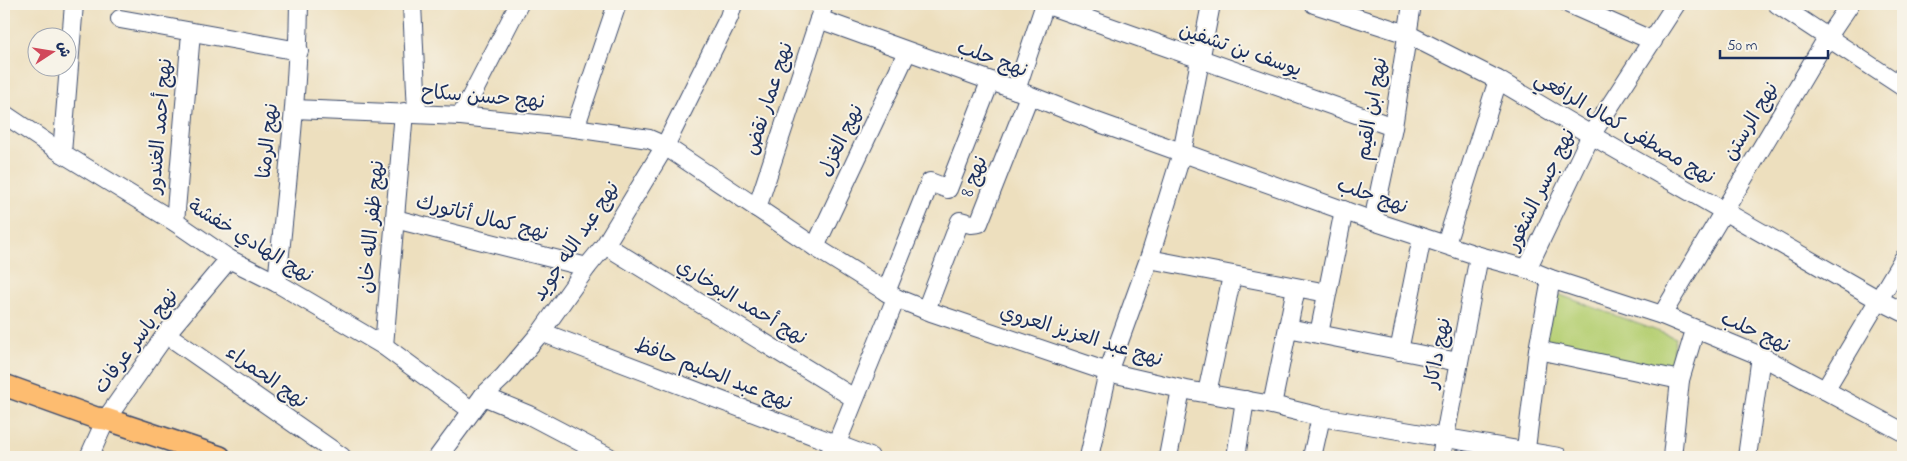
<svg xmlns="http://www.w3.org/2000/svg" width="1907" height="461" font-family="'Indie Flower','Playpen Sans Arabic',sans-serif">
  <rect width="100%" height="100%" fill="#f7f3e8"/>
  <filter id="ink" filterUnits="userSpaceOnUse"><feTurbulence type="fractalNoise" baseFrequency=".02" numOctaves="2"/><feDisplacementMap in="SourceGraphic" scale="10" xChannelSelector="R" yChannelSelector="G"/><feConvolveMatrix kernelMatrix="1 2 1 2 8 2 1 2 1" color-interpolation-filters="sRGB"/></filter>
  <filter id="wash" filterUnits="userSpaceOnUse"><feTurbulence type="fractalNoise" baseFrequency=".0096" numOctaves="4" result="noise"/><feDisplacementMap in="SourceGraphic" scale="20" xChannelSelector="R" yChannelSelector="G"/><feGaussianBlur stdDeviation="1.12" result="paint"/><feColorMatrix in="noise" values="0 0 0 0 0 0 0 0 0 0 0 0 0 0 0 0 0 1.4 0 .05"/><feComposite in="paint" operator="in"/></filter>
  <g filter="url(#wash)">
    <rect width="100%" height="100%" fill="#eddfbe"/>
    <path fill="#b7d076" stroke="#69806a" d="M 1555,293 L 1676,338 L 1669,373 L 1544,348 Z"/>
  </g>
  <g filter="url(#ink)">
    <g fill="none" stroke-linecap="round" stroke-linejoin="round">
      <g stroke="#3a496c" stroke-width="20">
        <g id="minor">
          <path d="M 412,4 L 417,113"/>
          <path d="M 1045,4 L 1393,127"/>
          <path d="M 1314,4 L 1407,34 L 1498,80 L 1591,135 L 1879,300 L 1903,312"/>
          <path d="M 1569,4 L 1653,41"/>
          <path d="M 1777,4 L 1903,87"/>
          <path d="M 120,19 L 299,51"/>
          <path d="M 819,19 L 1016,90 L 1097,122 L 1373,221 L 1479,256 L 1527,269 L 1551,279 L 1662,315 L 1761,356 L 1903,432"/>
          <path d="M 1016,90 L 1045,4"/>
          <path d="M 294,109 L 461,116 L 575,128 L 649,139 L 665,146 L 815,247 L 882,289 L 896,298 L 931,312 L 1108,372 L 1181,389 L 1272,405 L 1321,417 L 1559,457"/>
          <path d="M 4,114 L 62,153 L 175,222 L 229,259 L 277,283 L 384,346 L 471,410"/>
          <path d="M 461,116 L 519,4"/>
          <path d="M 575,128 L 617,4"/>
          <path d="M 62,153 L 74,4"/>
          <path d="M 757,208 L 824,4"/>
          <path d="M 395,219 L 587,267"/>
          <path d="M 1373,221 L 1393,127 L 1412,4"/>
          <path d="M 175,222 L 191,33"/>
          <path d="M 1446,244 L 1498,80"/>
          <path d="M 605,245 L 854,398"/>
          <path d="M 815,247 L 907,52"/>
          <path d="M 1149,259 L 1327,293"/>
          <path d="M 1527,269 L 1591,135 L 1676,4"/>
          <path d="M 277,283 C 286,190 298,97 299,4"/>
          <path d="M 886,292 L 930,182 L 948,189 L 990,82"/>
          <path d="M 926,310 L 960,221 L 971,224 L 979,223 L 1029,96"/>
          <path d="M 1662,315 L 1827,38 L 1850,4"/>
          <path d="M 1288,328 L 1458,362"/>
          <path d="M 541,332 L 870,457"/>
          <path d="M 166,334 L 342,457"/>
          <path d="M 1319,334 L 1344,210"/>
          <path d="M 384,346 L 404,112"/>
          <path d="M 1538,350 L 1680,380"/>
          <path d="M 1399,351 L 1422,237"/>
          <path d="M 1825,390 L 1903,259"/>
          <path d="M 1207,393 L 1232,276"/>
          <path d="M 483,396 L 529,415 L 609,457"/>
          <path d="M 1272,405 L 1296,288"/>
          <path d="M 89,457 L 106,419 L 166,334 L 229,259"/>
          <path d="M 438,457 L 483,396 L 504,376 L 541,332 L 587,267 L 605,245 L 665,146 L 729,17 L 733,4"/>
          <path d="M 828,457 L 836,445 L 896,298"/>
          <path d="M 1089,457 L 1108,372 L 1149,259 L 1182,153 L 1211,4"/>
          <path d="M 1168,457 L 1181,389"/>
          <path d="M 1236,457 L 1245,400"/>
          <path d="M 1312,457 L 1321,417"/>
          <path d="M 1441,457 L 1479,256"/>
          <path d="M 1525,457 L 1538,350 L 1551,279"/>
          <path d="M 1672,457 L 1680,380 L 1695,330"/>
          <path d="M 1747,457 L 1761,356"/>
        </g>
      </g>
      <g stroke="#3a496c" stroke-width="24">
        <path id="major" d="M 4,385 L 96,418 L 106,419 L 220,457"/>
      </g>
      <use href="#minor" stroke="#fff" stroke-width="18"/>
      <use href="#major" stroke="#fdbc70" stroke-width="21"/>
    </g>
  </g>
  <g text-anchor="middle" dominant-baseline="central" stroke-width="4" stroke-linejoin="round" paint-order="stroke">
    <g font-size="20" fill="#1b2f5e" stroke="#f7f3e8">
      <text transform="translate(1240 51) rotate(19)">يوسف بن تشفين</text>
      <text transform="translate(992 60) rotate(20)">نهج حلب</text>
      <text transform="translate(483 98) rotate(5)">نهج حسن سكاح</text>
      <text transform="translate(770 99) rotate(-72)">نهج عمار نقض</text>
      <text transform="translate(1373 109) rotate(-80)">نهج ابن القيم</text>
      <text transform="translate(1752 122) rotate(-59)">نهج الرستن</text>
      <text transform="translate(161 126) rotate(-85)">نهج أحمد الغندور</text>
      <text transform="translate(1624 129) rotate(30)">نهج مصطفى كمال الرافعي</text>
      <text transform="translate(269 141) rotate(-84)">نهج الرمثا</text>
      <text transform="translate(842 141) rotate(-64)">نهج الغزل</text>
      <text transform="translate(975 177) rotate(-68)">نهج 8</text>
      <text transform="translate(1542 190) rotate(-64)">نهج جسر الشغور</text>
      <text transform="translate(1372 197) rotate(19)">نهج حلب</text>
      <text transform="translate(482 219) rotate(14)">نهج كمال أتاتورك</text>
      <text transform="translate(373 227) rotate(-85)">نهج ظفر الله خان</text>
      <text transform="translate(250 242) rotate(31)">نهج الهادي خفشة</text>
      <text transform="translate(577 242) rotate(-56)">نهج عبد الله جويد</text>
      <text transform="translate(741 303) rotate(31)">نهج أحمد البوخاري</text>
      <text transform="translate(1755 333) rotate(24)">نهج حلب</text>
      <text transform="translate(1081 337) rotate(17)">نهج عبد العزيز العروي</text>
      <text transform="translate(137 342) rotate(-53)">نهج ياسر عرفات</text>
      <text transform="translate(1439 353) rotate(-79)">نهج داكار</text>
      <text transform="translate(713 375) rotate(21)">نهج عبد الحليم حافظ</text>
      <text transform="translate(266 378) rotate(35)">نهج الحمراء</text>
    </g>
  </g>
  <rect width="1907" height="461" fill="none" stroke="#f7f3e8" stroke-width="20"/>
  <g transform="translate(52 52) rotate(78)"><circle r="24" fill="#f7f3e8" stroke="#9fa5b1"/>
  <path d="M0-4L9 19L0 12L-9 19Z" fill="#d1495b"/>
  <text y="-8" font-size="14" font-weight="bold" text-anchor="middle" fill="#1b2f5e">ش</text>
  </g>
  <path d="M1720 50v8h108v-8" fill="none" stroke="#1b2f5e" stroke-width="2.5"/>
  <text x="1727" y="50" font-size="15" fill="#1b2f5e" stroke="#f7f3e8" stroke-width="4" paint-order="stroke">50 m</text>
</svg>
